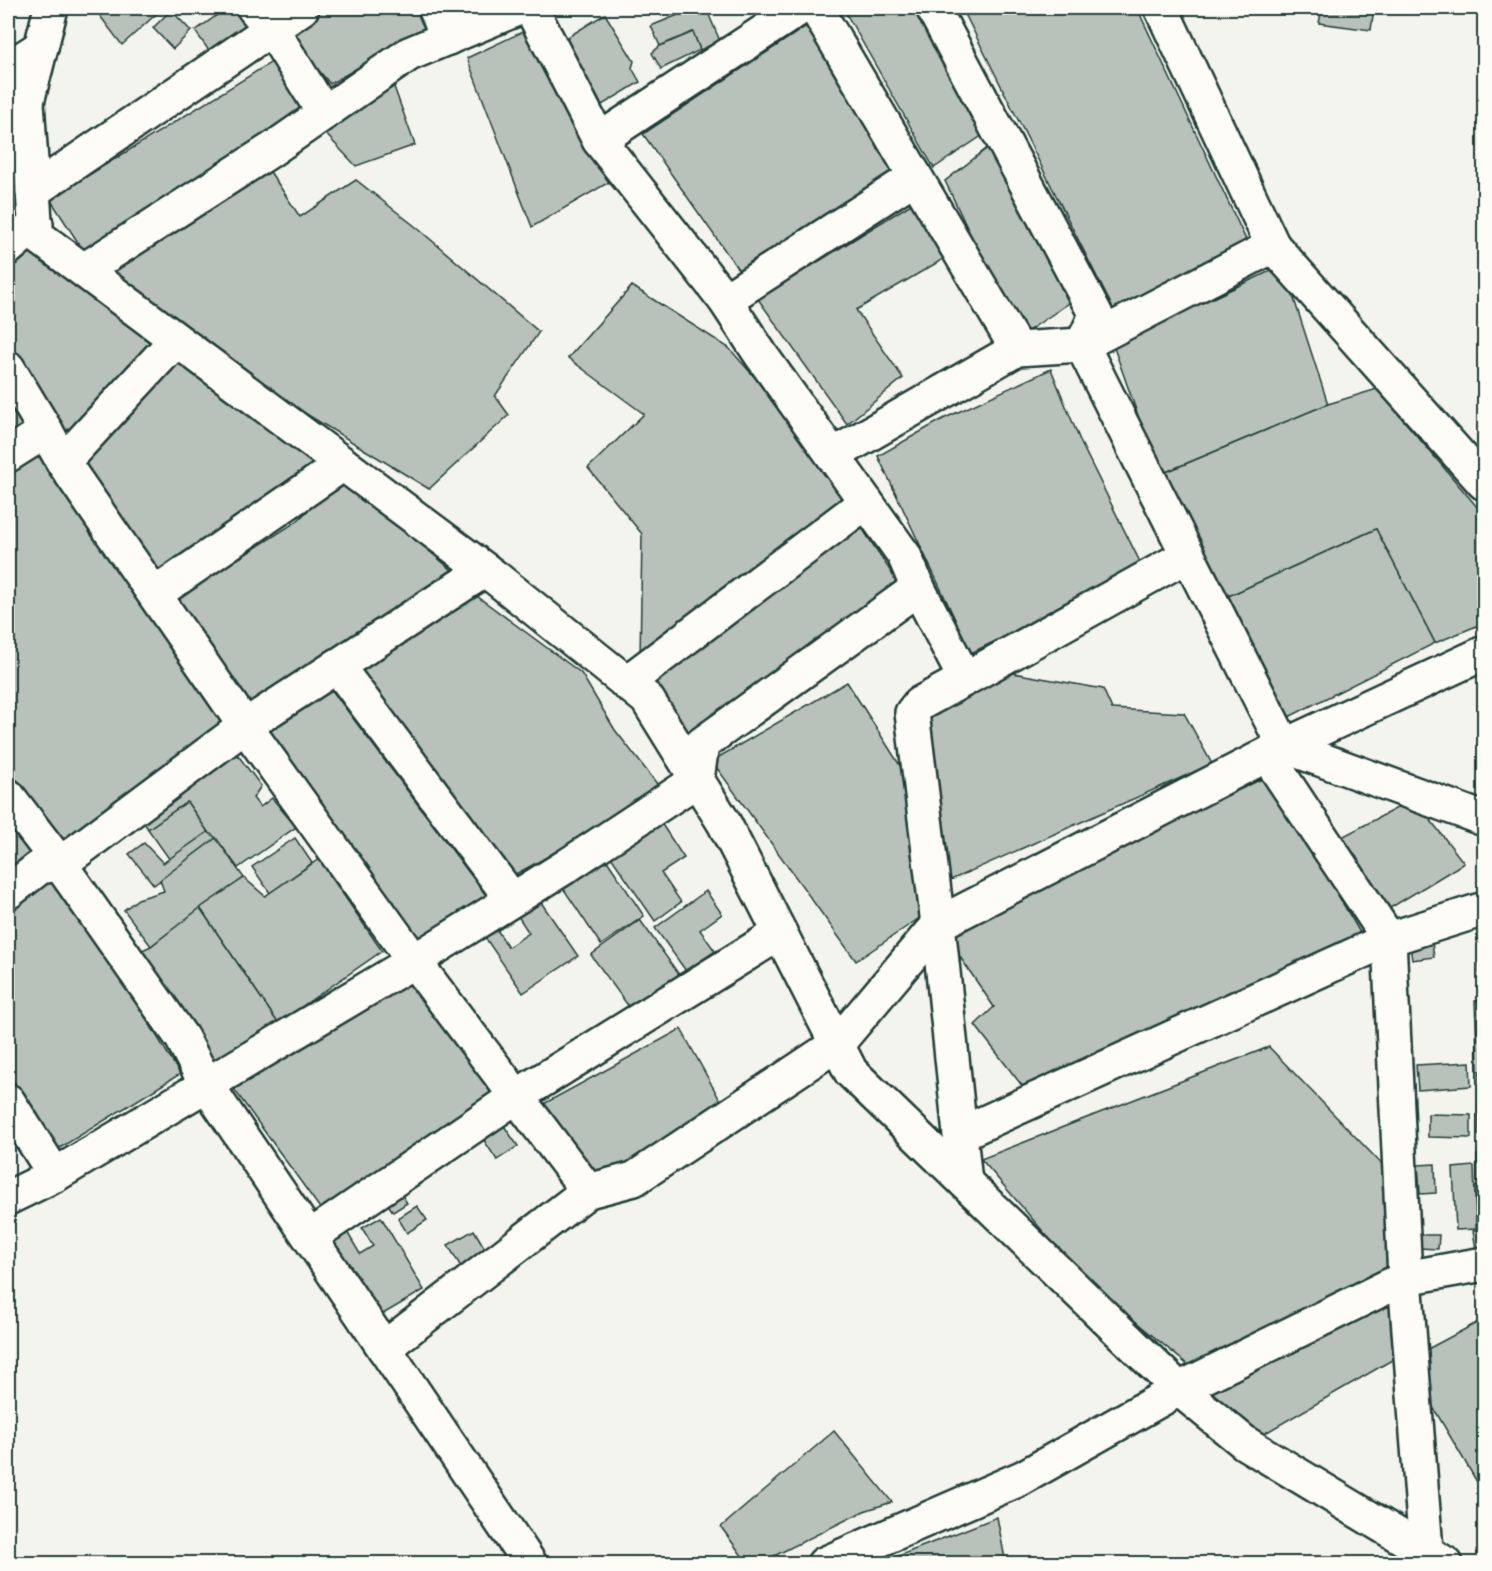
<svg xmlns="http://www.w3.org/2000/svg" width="1492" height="1571" font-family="'Architects Daughter',sans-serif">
  <rect width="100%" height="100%" fill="#f4f4ef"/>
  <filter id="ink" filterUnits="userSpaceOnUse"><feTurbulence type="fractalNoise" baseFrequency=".0167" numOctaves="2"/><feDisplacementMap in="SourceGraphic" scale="12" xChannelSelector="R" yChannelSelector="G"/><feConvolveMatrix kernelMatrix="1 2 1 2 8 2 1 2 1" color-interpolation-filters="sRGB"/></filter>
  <g filter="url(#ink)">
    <g fill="#b9c1bb" stroke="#1f3d34" stroke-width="1.5">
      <path d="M 94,8 L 163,8 L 122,45 Z"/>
      <path d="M 227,8 L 236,8 L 250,27 L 212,55 L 195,31 Z"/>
      <path d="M 324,8 L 420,8 L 429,26 L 330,84 L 288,33 Z"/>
      <path d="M 695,8 L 706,8 L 720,41 L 700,50 L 693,32 L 660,46 L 651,26 Z"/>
      <path d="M 843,8 L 925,8 L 992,129 L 934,168 Z"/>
      <path d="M 962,8 L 1137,8 L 1247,242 L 1115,313 Z"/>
      <path d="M 1322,8 L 1374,8 L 1371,30 L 1319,23 Z"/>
      <path d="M 171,10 L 191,31 L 173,49 L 153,28 Z"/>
      <path d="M 605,14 L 634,61 L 632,68 L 640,82 L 602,105 L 563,40 Z"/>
      <path d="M 814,21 L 900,175 L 745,279 L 643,134 Z"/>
      <path d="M 535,26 L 611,181 L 532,227 L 467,58 Z"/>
      <path d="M 693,32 L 700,50 L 661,69 L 652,53 L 660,46 Z"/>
      <path d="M 278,58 L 311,112 L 88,258 L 50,199 Z"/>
      <path d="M 389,73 L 415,145 L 356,166 L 322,130 Z"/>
      <path d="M 994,143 L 1072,301 L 1019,337 L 945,181 Z"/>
      <path d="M 263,161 L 300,217 L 356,180 L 416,227 L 539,332 L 495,396 L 509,415 L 429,489 L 179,336 L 101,271 Z"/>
      <path d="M 924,196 L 957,251 L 856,310 L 903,378 L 847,424 L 758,299 Z"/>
      <path d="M 21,244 L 158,347 L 66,445 L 8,350 L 8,255 Z"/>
      <path d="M 1283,265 L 1328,404 L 1159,475 L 1113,345 Z"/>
      <path d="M 632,286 L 729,348 L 793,421 L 850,507 L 640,660 L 642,534 L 588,468 L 644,414 L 568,358 Z"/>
      <path d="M 176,360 L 327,471 L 158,585 L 74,465 Z"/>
      <path d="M 1051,369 L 1081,443 L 1143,568 L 971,653 L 878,456 L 943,419 Z"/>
      <path d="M 8,384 L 34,419 L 15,433 L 8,423 Z"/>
      <path d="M 1377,389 L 1484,515 L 1484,623 L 1435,643 L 1376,529 L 1222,599 L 1159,475 L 1328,404 Z"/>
      <path d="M 43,454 L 229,722 L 73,851 L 8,769 L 8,475 Z"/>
      <path d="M 342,478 L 453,571 L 248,710 L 161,596 L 241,557 L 296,522 Z"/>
      <path d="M 858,522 L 901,587 L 688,732 L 648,680 Z"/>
      <path d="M 1376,529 L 1435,643 L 1283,720 L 1222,599 Z"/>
      <path d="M 470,591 L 581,673 L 615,730 L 665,794 L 512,876 L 358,670 Z"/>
      <path d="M 1013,673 L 1103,689 L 1112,709 L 1184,713 L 1212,764 L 944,883 L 922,718 Z"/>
      <path d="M 847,682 L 901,767 L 924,915 L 856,961 L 712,761 Z"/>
      <path d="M 328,685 L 491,902 L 417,948 L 261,733 Z"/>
      <path d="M 231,746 L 261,786 L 253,798 L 260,807 L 272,798 L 296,827 L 238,868 L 216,838 L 208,832 L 187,802 L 148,829 L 137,812 Z"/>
      <path d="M 1268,776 L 1365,941 L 1030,1096 L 975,1025 L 994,1007 L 943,932 Z"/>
      <path d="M 1414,799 L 1464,863 L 1382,913 L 1340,838 Z"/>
      <path d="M 8,801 L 48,851 L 8,882 Z"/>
      <path d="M 187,802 L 208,832 L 170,860 L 148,829 Z"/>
      <path d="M 661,823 L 684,858 L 661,873 L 681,902 L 655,921 L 611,857 Z"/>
      <path d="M 208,832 L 216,838 L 154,885 L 129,854 L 144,843 L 163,863 Z"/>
      <path d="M 216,838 L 244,878 L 151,946 L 124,910 L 138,899 L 164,891 L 160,880 Z"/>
      <path d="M 295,838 L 312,863 L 270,893 L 252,867 Z"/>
      <path d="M 604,856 L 644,916 L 601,945 L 561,885 Z"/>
      <path d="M 319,859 L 382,951 L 278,1023 L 200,908 L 244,878 L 265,896 Z"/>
      <path d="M 58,874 L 180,1074 L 58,1149 L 8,1073 L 8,911 Z"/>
      <path d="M 706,891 L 722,914 L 700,930 L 715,951 L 686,971 L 655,928 Z"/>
      <path d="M 538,898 L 578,956 L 523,993 L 484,936 L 496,928 L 508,947 L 529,933 L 516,913 Z"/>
      <path d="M 200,908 L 278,1023 L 213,1067 L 140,951 L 151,946 Z"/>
      <path d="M 640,920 L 680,976 L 632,1011 L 591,955 Z"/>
      <path d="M 1484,932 L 1484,959 L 1479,959 L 1479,933 Z"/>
      <path d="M 1431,935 L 1434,957 L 1412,960 L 1409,938 Z"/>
      <path d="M 1479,959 L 1484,959 L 1484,988 L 1480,988 Z"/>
      <path d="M 412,979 L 508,1094 L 322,1211 L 231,1085 Z"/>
      <path d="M 1484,1000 L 1484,1071 L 1478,1071 L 1475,1001 Z"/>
      <path d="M 681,1029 L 726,1111 L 595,1185 L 538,1107 Z"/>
      <path d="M 1269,1047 L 1399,1182 L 1394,1266 L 1194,1370 L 1082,1277 L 981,1159 Z"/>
      <path d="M 1470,1062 L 1471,1086 L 1418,1090 L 1416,1065 Z"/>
      <path d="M 1479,1073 L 1484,1073 L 1484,1135 L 1478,1135 Z"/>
      <path d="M 1428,1114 L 1471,1115 L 1471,1138 L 1428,1137 Z"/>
      <path d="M 504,1126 L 518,1146 L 497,1160 L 483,1139 Z"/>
      <path d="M 1484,1154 L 1484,1182 L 1477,1182 L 1477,1155 Z"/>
      <path d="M 1435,1164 L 1436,1193 L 1420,1194 L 1418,1165 Z"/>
      <path d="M 1474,1166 L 1476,1229 L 1456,1230 L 1453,1168 Z"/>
      <path d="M 1484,1186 L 1484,1216 L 1476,1216 L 1475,1187 Z"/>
      <path d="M 400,1192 L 407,1203 L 393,1212 L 386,1201 Z"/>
      <path d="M 417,1206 L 427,1220 L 407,1233 L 398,1218 Z"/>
      <path d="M 381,1217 L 424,1290 L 378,1317 L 328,1233 L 343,1225 L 360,1254 L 373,1246 L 362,1228 Z"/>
      <path d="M 1484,1229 L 1484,1248 L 1476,1249 L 1473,1231 Z"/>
      <path d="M 474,1230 L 487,1252 L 461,1267 L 448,1245 Z"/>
      <path d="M 1418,1235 L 1439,1235 L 1438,1249 L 1418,1248 Z"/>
      <path d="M 1404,1295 L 1392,1360 L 1255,1439 L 1200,1388 Z"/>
      <path d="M 1484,1319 L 1484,1494 L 1427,1397 L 1424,1351 Z"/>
      <path d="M 834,1431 L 892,1502 L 864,1511 L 758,1564 L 748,1564 L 721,1527 Z"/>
      <path d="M 997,1517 L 1006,1564 L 878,1564 Z"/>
    </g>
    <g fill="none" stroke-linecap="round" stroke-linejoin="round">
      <g stroke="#1f3d34" stroke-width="38">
        <g id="minor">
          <path d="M 51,8 L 27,102 L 36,235 L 496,578 L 647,699 L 724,823 L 851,1072 L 1179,1389 L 1245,1443 L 1446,1564"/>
          <path d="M 254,8 L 271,28 L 324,113"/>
          <path d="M 435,8 L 448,38"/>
          <path d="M 531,8 L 599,140 L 725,300 L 761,355 L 904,555 L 918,588 L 965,679 L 919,704 L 912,713 L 938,924 L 965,1182"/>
          <path d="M 816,8 L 1017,349"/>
          <path d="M 933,8 L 1096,315 L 1082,345 L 1284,746 L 1484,819"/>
          <path d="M 8,68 L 41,47"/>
          <path d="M 599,140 L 800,8"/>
          <path d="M 33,191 L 302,8"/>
          <path d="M 1273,246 L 1484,483"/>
          <path d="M 8,248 L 36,224"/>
          <path d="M 84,270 L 271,150 L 409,54 L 519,8"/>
          <path d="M 725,300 L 915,177"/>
          <path d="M 8,368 L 46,431"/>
          <path d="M 8,455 L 46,431 L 63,462 L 245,726 L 414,961 L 588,1191 L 634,1179 L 837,1044 L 938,924 L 1284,746 L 1484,653"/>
          <path d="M 833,455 L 1017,349 L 1082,345 L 1273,246 L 1161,8"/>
          <path d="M 63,462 L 176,340"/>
          <path d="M 155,594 L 343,464"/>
          <path d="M 337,666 L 512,899"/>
          <path d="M 965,679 L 1188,555"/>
          <path d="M 626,683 L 866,502"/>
          <path d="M 1267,755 L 1389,939 L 1484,909"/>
          <path d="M 8,796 L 60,864 L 182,1038 L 206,1084 L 530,1564"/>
          <path d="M 8,892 L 40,867 L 60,864 L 245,726 L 485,570"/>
          <path d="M 8,1101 L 55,1175"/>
          <path d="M 960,1134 L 1389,939 L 1405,1278 L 1426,1550"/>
          <path d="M 8,1198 L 55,1175 L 414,961 L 565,867 L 697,780 L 702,744 L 918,588"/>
          <path d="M 310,1237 L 517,1096 L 780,933"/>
          <path d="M 384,1348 L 588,1191"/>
          <path d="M 824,1564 L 1022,1478 L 1179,1389 L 1405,1278 L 1484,1264"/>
        </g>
      </g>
      <use href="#minor" stroke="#fdfcf7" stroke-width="33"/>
    </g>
  </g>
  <rect width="1492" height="1571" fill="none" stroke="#fdfcf7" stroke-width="30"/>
  <rect x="15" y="15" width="1462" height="1541" fill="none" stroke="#1f3d34" stroke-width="2" filter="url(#ink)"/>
</svg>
